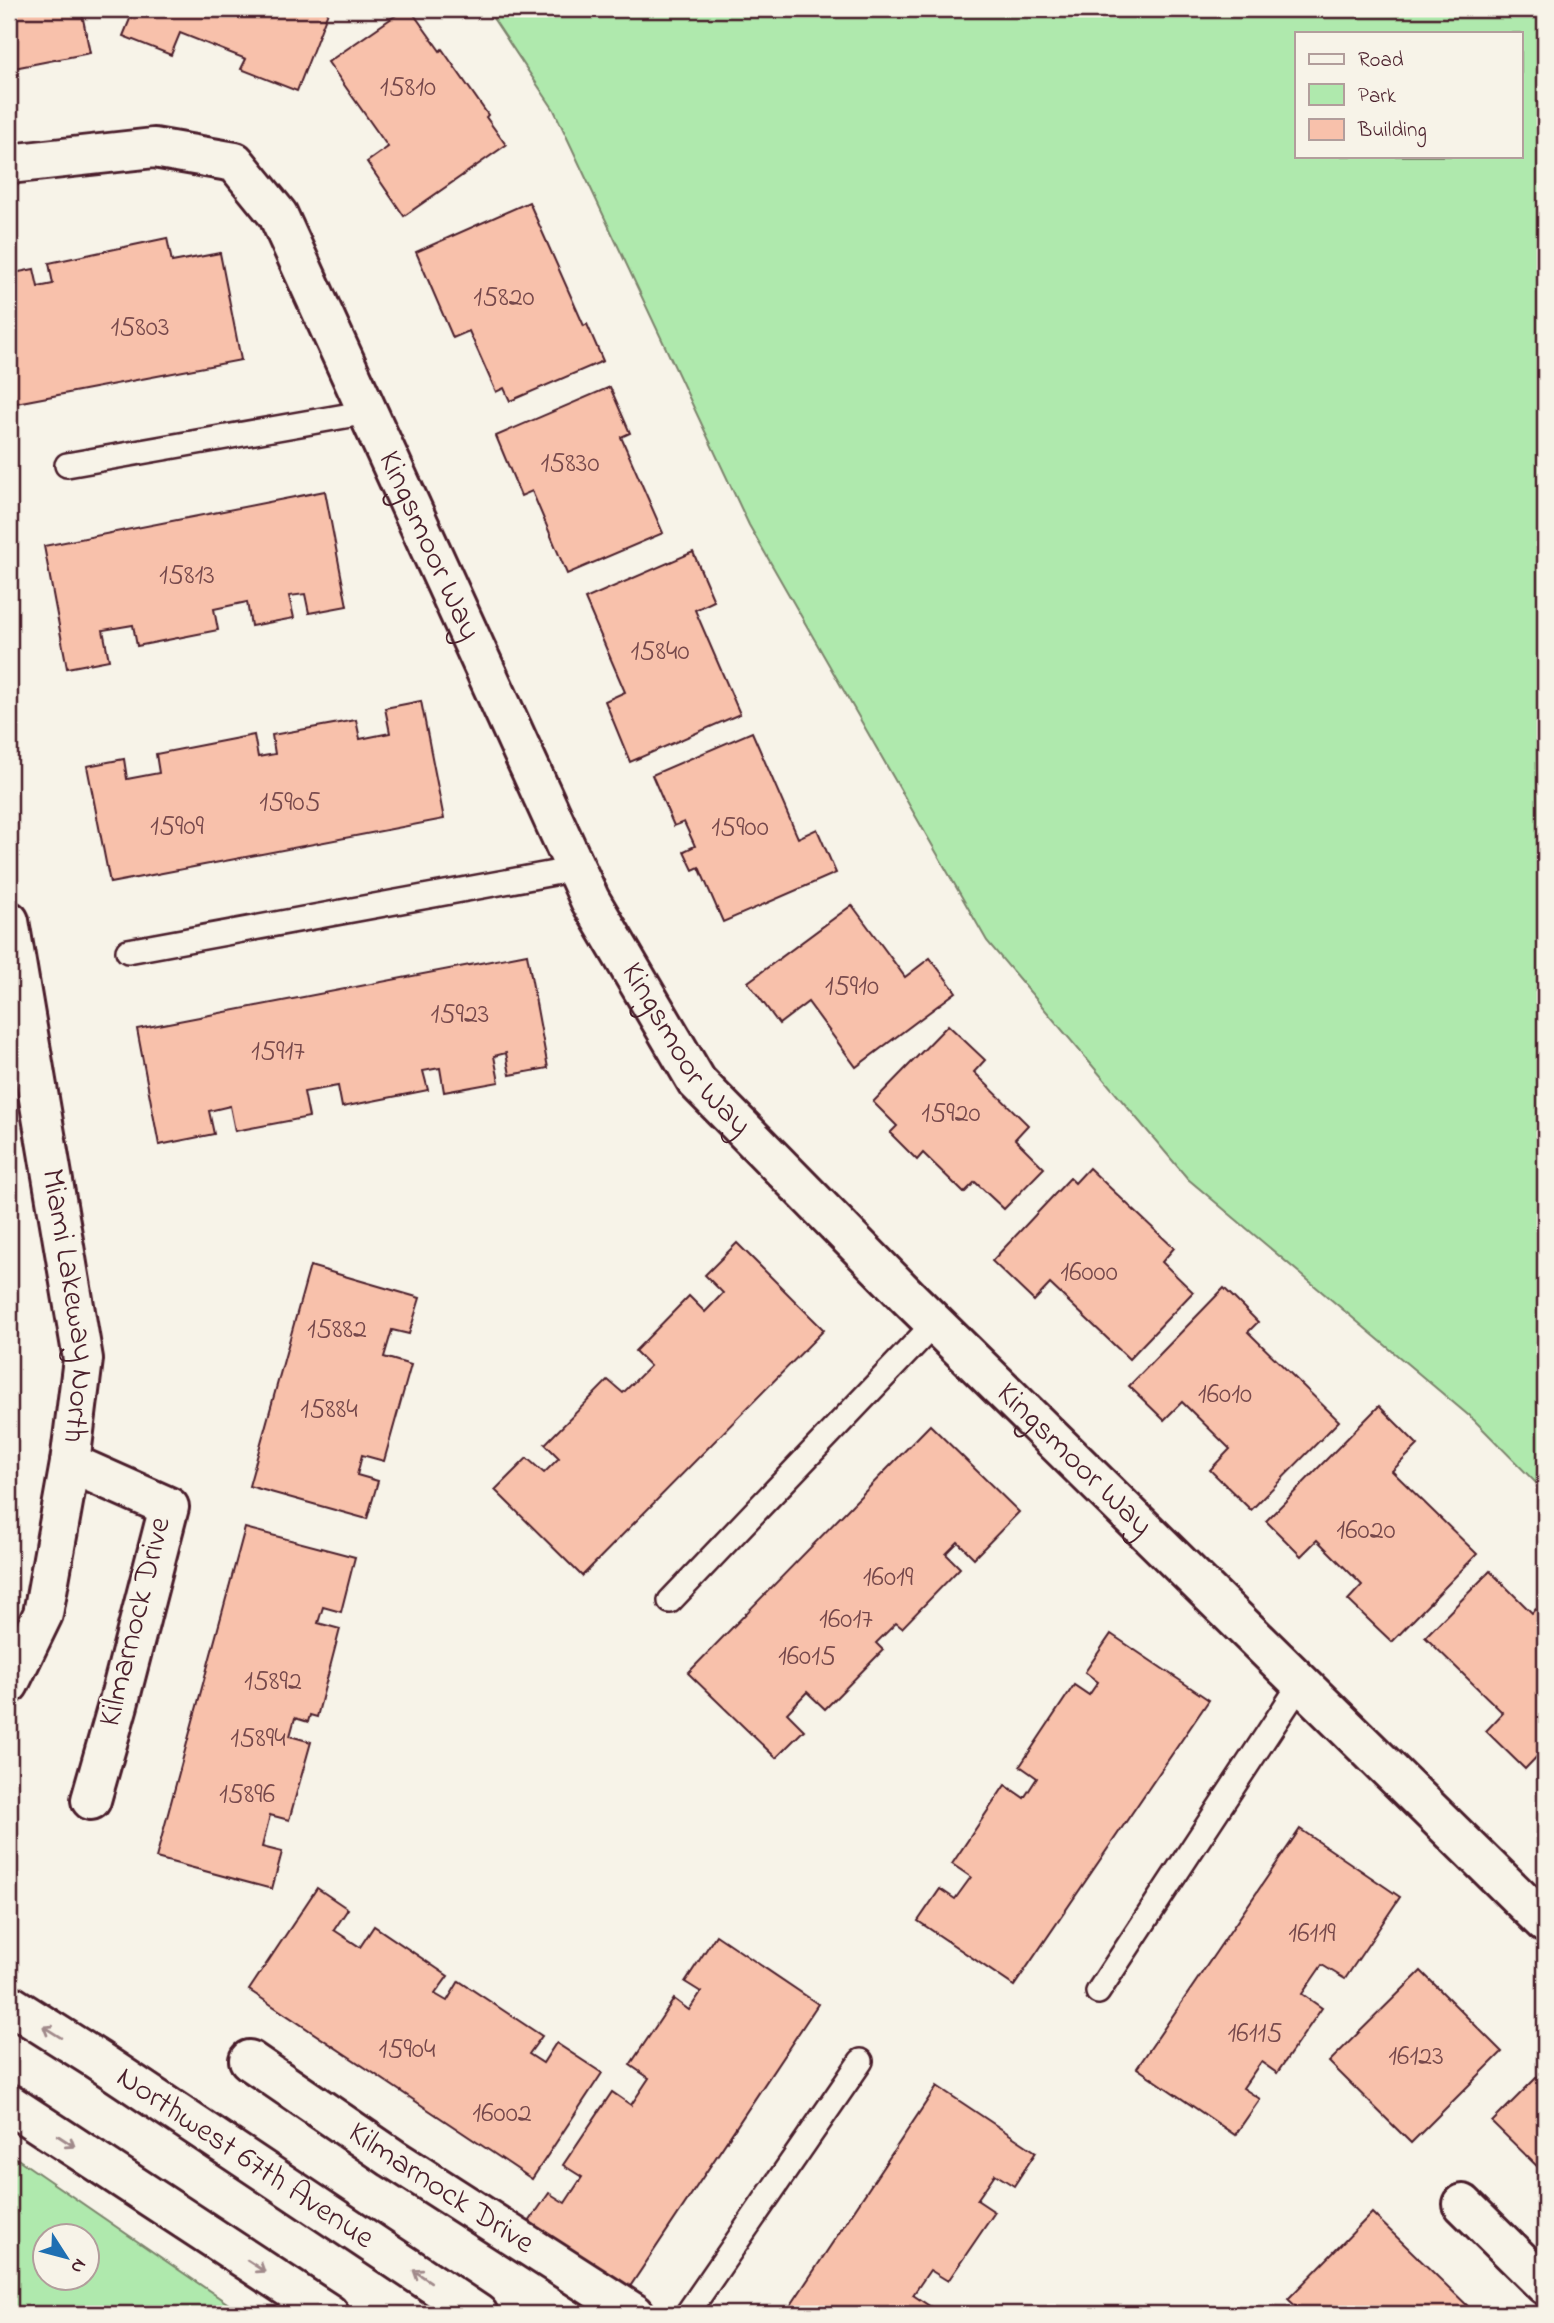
<svg xmlns="http://www.w3.org/2000/svg" width="1554" height="2323" font-family="'Indie Flower',sans-serif">
  <rect width="100%" height="100%" fill="#f7f3e8"/>
  <filter id="ink" filterUnits="userSpaceOnUse"><feTurbulence type="fractalNoise" baseFrequency=".0143" numOctaves="2"/><feDisplacementMap in="SourceGraphic" scale="14" xChannelSelector="R" yChannelSelector="G"/><feConvolveMatrix kernelMatrix="1 2 1 2 8 2 1 2 1" color-interpolation-filters="sRGB"/></filter>
  <g filter="url(#ink)">
    <g fill="#afe9ad" stroke="#7c846c" stroke-width="2" fill-rule="evenodd">
      <path d="M 487,9 L 1545,9 L 1545,1492 L 1474,1420 L 1188,1179 L 987,941 L 749,525 L 554,110 ZM 1297,33 L 1521,33 L 1521,156 L 1297,156 Z"/>
      <path d="M 9,2153 L 243,2314 L 9,2314 ZM 46,2236 L 88,2236 L 88,2278 L 46,2278 Z"/>
    </g>
    <g fill="#f8c1ab" stroke="#4a1f2b" stroke-width="2">
      <path d="M 9,9 L 81,9 L 90,53 L 9,69 Z"/>
      <path d="M 134,9 L 329,9 L 297,91 L 241,69 L 246,59 L 180,33 L 171,55 L 123,36 Z"/>
      <path d="M 405,9 L 410,9 L 440,51 L 442,49 L 488,115 L 486,117 L 506,145 L 404,216 L 367,162 L 388,147 L 328,62 Z"/>
      <path d="M 529,202 L 584,326 L 587,324 L 603,361 L 510,401 L 504,388 L 496,392 L 469,331 L 453,338 L 416,252 Z"/>
      <path d="M 167,238 L 172,262 L 220,253 L 241,360 L 16,403 L 9,366 L 9,274 L 34,269 L 38,287 L 53,284 L 49,263 Z"/>
      <path d="M 610,387 L 630,433 L 621,437 L 663,533 L 567,574 L 532,491 L 521,496 L 496,436 Z"/>
      <path d="M 325,491 L 347,606 L 309,613 L 305,594 L 289,596 L 294,618 L 251,626 L 247,602 L 214,609 L 218,630 L 137,646 L 133,625 L 103,630 L 109,660 L 67,668 L 44,546 Z"/>
      <path d="M 693,552 L 714,601 L 695,610 L 740,714 L 630,762 L 605,701 L 625,692 L 585,599 Z"/>
      <path d="M 421,701 L 444,819 L 110,883 L 87,766 L 124,759 L 127,779 L 159,773 L 156,754 L 254,735 L 258,757 L 275,754 L 272,735 L 356,720 L 360,739 L 390,733 L 385,708 Z"/>
      <path d="M 752,732 L 798,838 L 817,829 L 836,873 L 723,922 L 699,867 L 693,870 L 684,851 L 695,846 L 684,822 L 674,826 L 652,775 Z"/>
      <path d="M 852,905 L 905,977 L 930,958 L 956,992 L 856,1067 L 808,1002 L 779,1024 L 748,982 Z"/>
      <path d="M 527,954 L 548,1068 L 510,1075 L 506,1053 L 494,1056 L 499,1082 L 444,1092 L 440,1068 L 423,1071 L 428,1090 L 342,1107 L 338,1086 L 304,1092 L 309,1117 L 235,1131 L 230,1106 L 209,1111 L 214,1134 L 159,1145 L 137,1029 Z"/>
      <path d="M 948,1025 L 985,1060 L 974,1072 L 1028,1125 L 1015,1139 L 1044,1168 L 1004,1209 L 975,1182 L 964,1193 L 923,1153 L 917,1160 L 890,1133 L 897,1126 L 873,1102 Z"/>
      <path d="M 1089,1168 L 1174,1248 L 1162,1262 L 1193,1292 L 1129,1359 L 1050,1284 L 1034,1301 L 992,1261 L 1070,1178 L 1075,1183 Z"/>
      <path d="M 737,1243 L 824,1330 L 582,1576 L 495,1490 L 527,1458 L 544,1473 L 559,1458 L 545,1444 L 608,1380 L 623,1393 L 650,1366 L 635,1351 L 689,1296 L 705,1312 L 723,1293 L 705,1275 Z"/>
      <path d="M 310,1266 L 420,1298 L 409,1334 L 392,1330 L 384,1357 L 411,1365 L 384,1461 L 362,1455 L 357,1475 L 378,1481 L 367,1519 L 249,1486 Z"/>
      <path d="M 1224,1288 L 1258,1322 L 1248,1332 L 1339,1421 L 1251,1510 L 1210,1470 L 1230,1449 L 1182,1402 L 1164,1420 L 1129,1386 Z"/>
      <path d="M 1379,1406 L 1418,1445 L 1392,1471 L 1477,1554 L 1392,1642 L 1348,1600 L 1362,1585 L 1317,1540 L 1301,1556 L 1266,1521 Z"/>
      <path d="M 930,1425 L 1019,1512 L 974,1558 L 958,1542 L 946,1554 L 960,1568 L 902,1628 L 896,1623 L 876,1643 L 883,1650 L 825,1709 L 807,1692 L 787,1713 L 804,1730 L 776,1758 L 688,1673 Z"/>
      <path d="M 245,1528 L 355,1557 L 341,1612 L 323,1607 L 318,1623 L 340,1629 L 317,1717 L 310,1715 L 308,1722 L 295,1718 L 290,1736 L 311,1742 L 289,1820 L 270,1815 L 262,1847 L 282,1852 L 272,1889 L 156,1858 Z"/>
      <path d="M 1490,1571 L 1532,1613 L 1535,1609 L 1545,1618 L 1545,1748 L 1525,1769 L 1486,1731 L 1503,1713 L 1425,1637 Z"/>
      <path d="M 1111,1634 L 1209,1700 L 1014,1986 L 918,1921 L 940,1889 L 955,1899 L 971,1877 L 952,1864 L 1005,1785 L 1024,1798 L 1037,1778 L 1020,1766 L 1074,1685 L 1089,1695 L 1098,1682 L 1085,1672 Z"/>
      <path d="M 1300,1829 L 1400,1897 L 1345,1979 L 1322,1965 L 1302,1994 L 1322,2008 L 1277,2073 L 1261,2062 L 1243,2088 L 1260,2099 L 1235,2135 L 1137,2068 Z"/>
      <path d="M 317,1888 L 348,1909 L 334,1930 L 360,1947 L 374,1926 L 448,1976 L 435,1994 L 447,2001 L 459,1981 L 542,2036 L 529,2054 L 543,2063 L 556,2043 L 602,2073 L 532,2179 L 249,1990 Z"/>
      <path d="M 716,1935 L 818,2004 L 627,2291 L 527,2225 L 549,2193 L 565,2203 L 582,2177 L 563,2165 L 612,2092 L 631,2105 L 649,2078 L 630,2065 L 674,1999 L 689,2010 L 701,1992 L 685,1982 Z"/>
      <path d="M 1421,1971 L 1502,2052 L 1411,2143 L 1329,2062 Z"/>
      <path d="M 1545,2069 L 1545,2174 L 1492,2122 Z"/>
      <path d="M 937,2086 L 1036,2152 L 1014,2186 L 995,2174 L 977,2200 L 995,2212 L 948,2281 L 930,2270 L 913,2295 L 931,2307 L 926,2314 L 785,2314 Z"/>
      <path d="M 1372,2213 L 1476,2314 L 1338,2314 L 1330,2307 L 1323,2314 L 1304,2314 L 1288,2299 Z"/>
    </g>
    <g fill="none" stroke-linecap="round" stroke-linejoin="round">
      <g stroke="#4a1f2b" stroke-width="28">
        <g id="lane">
          <path d="M 67,465 L 368,412"/>
          <path d="M 128,951 L 576,869"/>
          <path d="M 670,1601 L 935,1323"/>
          <path d="M 1098,1992 L 1301,1683"/>
          <path d="M 687,2314 L 861,2061"/>
        </g>
      </g>
      <g stroke="#4a1f2b" stroke-width="44">
        <g id="street">
          <path id="s1" d="M 9,164 L 154,148 L 235,162 L 278,215 L 590,900 L 697,1082 L 908,1297 L 1545,1923"/>
          <path d="M 70,1463 L 169,1507 L 118,1705 L 91,1800"/>
          <path id="s2" d="M 249,2060 L 392,2158 L 635,2314"/>
          <path d="M 1463,2204 L 1545,2285"/>
        </g>
      </g>
      <g stroke="#4a1f2b" stroke-width="44">
        <g id="secondary">
          <path id="s3" d="M 9,921 L 83,1359 L 70,1463 L 43,1614 L 9,1684"/>
          <path id="s4" d="M 9,2004 L 96,2059 L 478,2314"/>
          <path d="M 9,2104 L 329,2314"/>
        </g>
      </g>
      <use href="#lane" stroke="#f7f3e8" stroke-width="23"/>
      <use href="#street" stroke="#f7f3e8" stroke-width="38"/>
      <use href="#secondary" stroke="#f7f3e8" stroke-width="38"/>
    </g>
    <defs><path id="oneway-shaft" d="M-6 0H5M1.5-3L5.5 0L1.5 3" fill="none" stroke-width="1.6" stroke-linecap="round" stroke-linejoin="round" transform="scale(1.75)"/></defs>
    <g stroke="#a0898a">
      <use href="#oneway-shaft" transform="translate(52 2032) rotate(-148)"/>
      <use href="#oneway-shaft" transform="translate(66 2141) rotate(33)"/>
      <use href="#oneway-shaft" transform="translate(256 2266) rotate(33)"/>
      <use href="#oneway-shaft" transform="translate(422 2276) rotate(-146)"/>
    </g>
  </g>
  <g text-anchor="middle" dominant-baseline="central" stroke-width="5" stroke-linejoin="round" paint-order="stroke">
    <g font-size="28" fill="#76484b">
      <text x="408" y="88">15810</text>
      <text x="504" y="298">15820</text>
      <text x="140" y="328">15803</text>
      <text x="570" y="464">15830</text>
      <text x="187" y="576">15813</text>
      <text x="660" y="652">15840</text>
      <text x="290" y="803">15905</text>
      <text x="177" y="827">15909</text>
      <text x="740" y="828">15900</text>
      <text x="852" y="987">15910</text>
      <text x="460" y="1015">15923</text>
      <text x="278" y="1052">15917</text>
      <text x="951" y="1114">15920</text>
      <text x="1089" y="1273">16000</text>
      <text x="337" y="1330">15882</text>
      <text x="1225" y="1395">16010</text>
      <text x="329" y="1410">15884</text>
      <text x="1366" y="1531">16020</text>
      <text x="888" y="1578">16019</text>
      <text x="846" y="1620">16017</text>
      <text x="807" y="1657">16015</text>
      <text x="273" y="1682">15892</text>
      <text x="258" y="1739">15894</text>
      <text x="247" y="1795">15896</text>
      <text x="1312" y="1934">16119</text>
      <text x="1255" y="2034">16115</text>
      <text x="407" y="2050">15904</text>
      <text x="1416" y="2057">16123</text>
      <text x="502" y="2114">16002</text>
    </g>
    <g font-size="32" fill="#4a1f2b" stroke="#f7f3e8">
      <text stroke="none"><textPath href="#s1" startOffset="660">Kingsmoor Way</textPath></text>
      <text stroke="none"><textPath href="#s1" startOffset="1227">Kingsmoor Way</textPath></text>
      <text stroke="none"><textPath href="#s3" startOffset="390">Miami Lakeway North</textPath></text>
      <text stroke="none"><textPath href="#s1" startOffset="1794">Kingsmoor Way</textPath></text>
      <text transform="translate(136 1622) rotate(-76)">Kilmarnock Drive</text>
      <text stroke="none"><textPath href="#s4" startOffset="282">Northwest 67th Avenue</textPath></text>
      <text stroke="none"><textPath href="#s2" startOffset="231">Kilmarnock Drive</textPath></text>
    </g>
  </g>
  <rect width="1554" height="2323" fill="none" stroke="#f7f3e8" stroke-width="35"/>
  <rect x="18" y="18" width="1519" height="2288" fill="none" stroke="#4a1f2b" stroke-width="2.5" filter="url(#ink)"/>
  <rect x="1295" y="32" width="228" height="126" fill="#f7f3e8" stroke="#b29e9c" stroke-width="2"/>
  <rect x="1309" y="54" width="35" height="10" fill="#f7f3e8" stroke="#b29e9c" stroke-width="2"/>
  <text x="1358" y="66" font-size="21" fill="#4a1f2b">Road</text>
  <rect x="1309" y="84" width="35" height="21" fill="#afe9ad" stroke="#b29e9c" stroke-width="2"/>
  <text x="1358" y="102" font-size="21" fill="#4a1f2b">Park</text>
  <rect x="1309" y="119" width="35" height="21" fill="#f8c1ab" stroke="#b29e9c" stroke-width="2"/>
  <text x="1358" y="136" font-size="21" fill="#4a1f2b">Building</text>
  <g transform="translate(66 2257) rotate(126)"><circle r="33" fill="#f7f3e8" stroke="#b29e9c" stroke-width="2"/>
  <path d="M0-5L12 26L0 18L-12 26Z" fill="#1f6fb2"/>
  <text y="-10" font-size="19" font-weight="bold" text-anchor="middle" fill="#4a1f2b">N</text>
  </g>
</svg>
